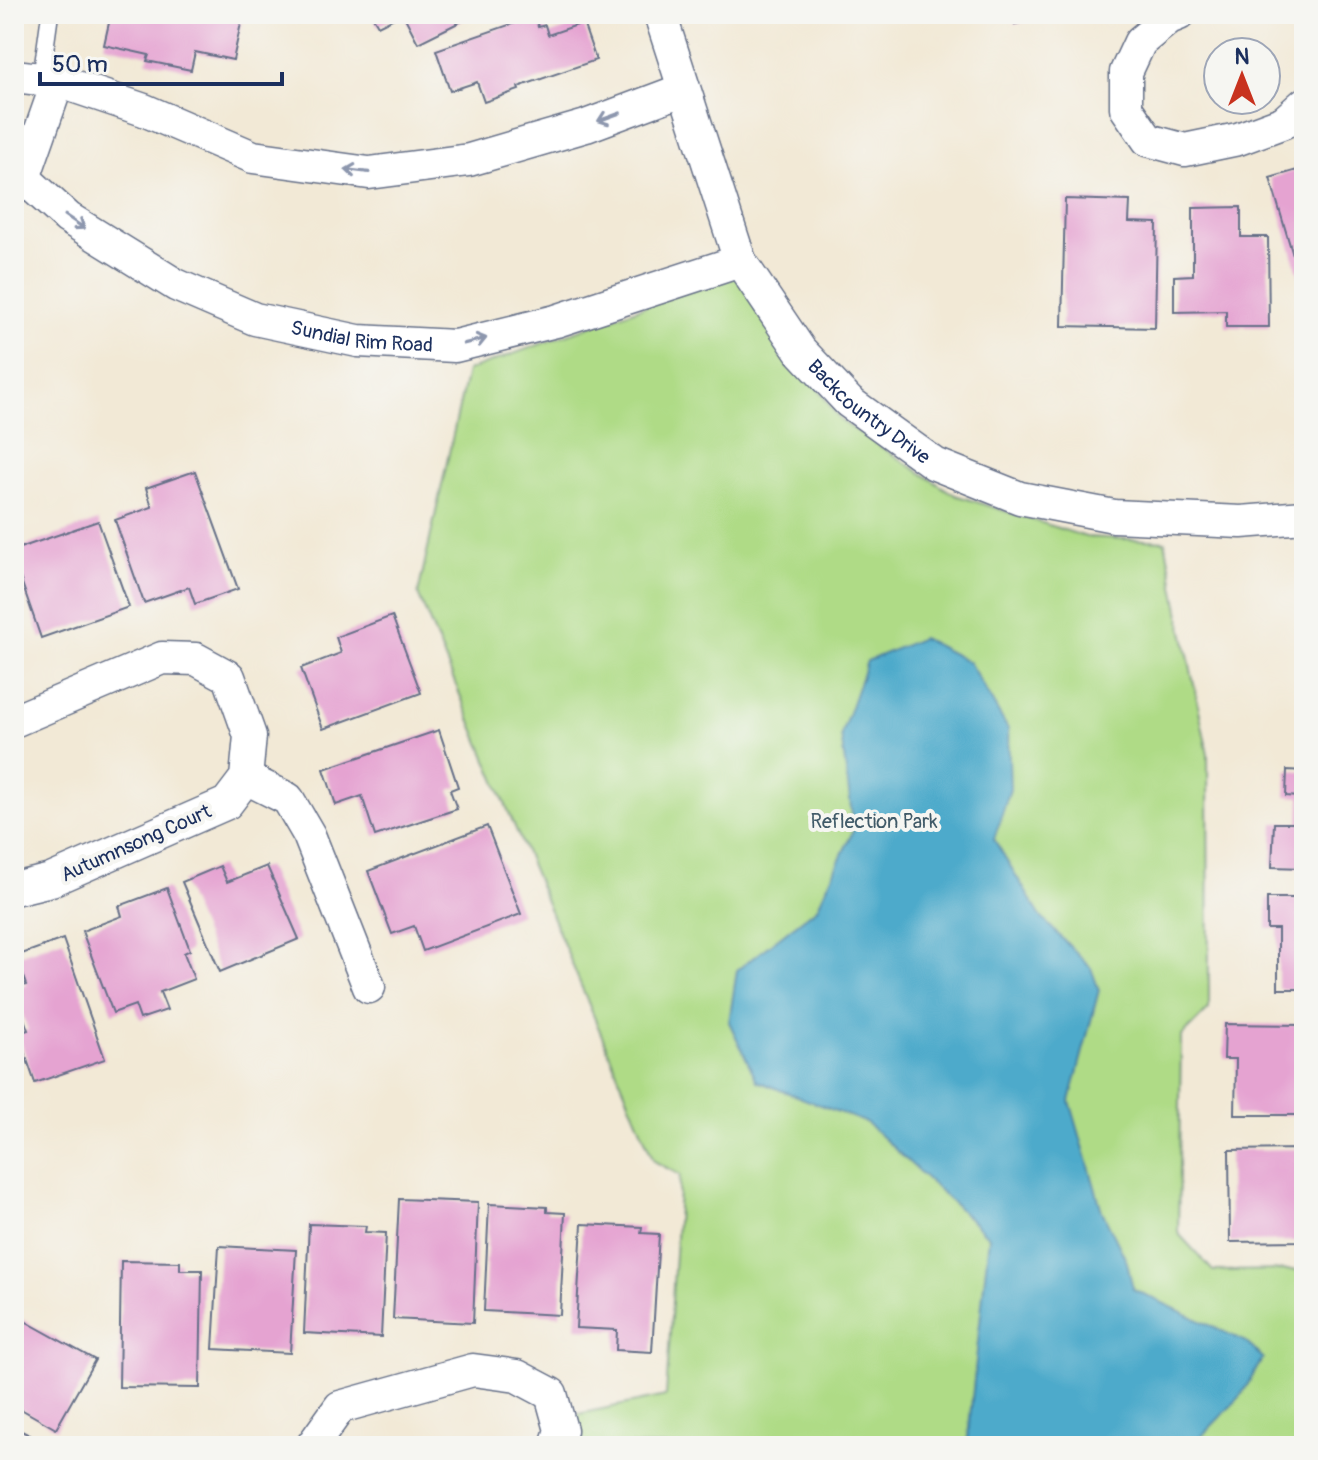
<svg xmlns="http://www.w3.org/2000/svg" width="1318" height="1460" font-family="Pangolin,sans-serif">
  <rect width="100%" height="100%" fill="#f6f6f2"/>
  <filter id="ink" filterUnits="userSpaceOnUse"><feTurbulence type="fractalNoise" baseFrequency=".0125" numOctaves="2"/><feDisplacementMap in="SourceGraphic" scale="16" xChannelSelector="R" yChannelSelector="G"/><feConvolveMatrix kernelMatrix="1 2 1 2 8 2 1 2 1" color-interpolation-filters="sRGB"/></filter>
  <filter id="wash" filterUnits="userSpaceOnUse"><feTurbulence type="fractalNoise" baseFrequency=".006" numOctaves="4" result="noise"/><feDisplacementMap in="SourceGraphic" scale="32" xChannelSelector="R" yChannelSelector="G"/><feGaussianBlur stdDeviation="1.8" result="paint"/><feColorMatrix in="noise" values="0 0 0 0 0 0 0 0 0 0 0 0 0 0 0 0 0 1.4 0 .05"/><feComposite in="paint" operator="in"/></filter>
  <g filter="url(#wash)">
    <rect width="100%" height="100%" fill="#f2e9d6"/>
    <path fill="#afdb86" stroke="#658572" stroke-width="2" d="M 738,272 L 840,420 L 955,495 L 1086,537 L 1165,541 L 1208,754 L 1209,1009 L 1181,1037 L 1178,1233 L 1213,1271 L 1304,1270 L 1304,1446 L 572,1446 L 578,1414 L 666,1396 L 680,1175 L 654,1161 L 418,594 L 467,371 Z"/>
    <path fill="#4daacb" stroke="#346c94" stroke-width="2" d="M 922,638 L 969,662 L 1008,729 L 1010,789 L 994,839 L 1041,917 L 1091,968 L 1099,990 L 1070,1101 L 1102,1211 L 1127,1262 L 1133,1289 L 1246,1342 L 1263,1358 L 1241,1396 L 1192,1446 L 967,1446 L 989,1237 L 867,1123 L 757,1081 L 729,1022 L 737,970 L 817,908 L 854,829 L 841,735 L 867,661 Z"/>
    <g id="blocks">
      <g fill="#e5a3d1">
        <path d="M 111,14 L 243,14 L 233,60 L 195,52 L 191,70 L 147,61 L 149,55 L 104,45 Z"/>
        <path d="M 371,14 L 402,14 L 378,26 Z"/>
        <path d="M 403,14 L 476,14 L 418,43 Z"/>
        <path d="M 1013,14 L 1057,14 L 1058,15 L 1015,24 Z"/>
        <path d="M 535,16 L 538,27 L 545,25 L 548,35 L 583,23 L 596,60 L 518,87 L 519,90 L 484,102 L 477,82 L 450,91 L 436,50 Z"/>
        <path d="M 1304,168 L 1304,289 L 1303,289 L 1270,178 Z"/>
        <path d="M 1065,199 L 1130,201 L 1129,222 L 1157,223 L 1155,328 L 1062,326 Z"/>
        <path d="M 1241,207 L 1241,237 L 1268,237 L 1269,327 L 1226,327 L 1226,311 L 1174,312 L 1174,276 L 1193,275 L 1193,208 Z"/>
        <path d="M 195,471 L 238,589 L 195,604 L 189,587 L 144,603 L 115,520 L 152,507 L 146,488 Z"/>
        <path d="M 98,521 L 129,607 L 41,638 L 14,560 L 14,550 Z"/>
        <path d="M 392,616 L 421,693 L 323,729 L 301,668 L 341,653 L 336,637 Z"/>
        <path d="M 439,730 L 458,787 L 450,790 L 457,809 L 375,836 L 362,796 L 336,805 L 324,769 Z"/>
        <path d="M 1287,770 L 1304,771 L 1304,868 L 1272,867 L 1274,823 L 1299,823 L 1300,797 L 1286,796 Z"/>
        <path d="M 487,826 L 521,914 L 423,951 L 414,926 L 392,934 L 368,871 Z"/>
        <path d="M 220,866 L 227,882 L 267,866 L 299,939 L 220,972 L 182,882 Z"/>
        <path d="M 167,888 L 190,950 L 184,953 L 194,979 L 160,992 L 167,1010 L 140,1019 L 135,1005 L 113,1013 L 82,931 L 122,916 L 119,906 Z"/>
        <path d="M 1267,898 L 1304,898 L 1304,989 L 1278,989 L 1278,929 L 1267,929 Z"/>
        <path d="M 63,939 L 105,1059 L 35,1083 L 18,1033 L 28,1030 L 14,990 L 26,985 L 16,956 Z"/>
        <path d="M 1225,1024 L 1304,1025 L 1304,1115 L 1235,1115 L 1236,1059 L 1224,1059 Z"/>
        <path d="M 1304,1149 L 1304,1241 L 1230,1242 L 1229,1150 Z"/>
        <path d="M 399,1199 L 478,1202 L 473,1323 L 393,1319 Z"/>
        <path d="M 489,1204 L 547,1207 L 547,1212 L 565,1213 L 560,1315 L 484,1311 Z"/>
        <path d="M 309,1224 L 366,1226 L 365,1232 L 386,1233 L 381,1337 L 304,1333 Z"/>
        <path d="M 582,1224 L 642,1227 L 641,1233 L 659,1234 L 652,1352 L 616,1350 L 617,1330 L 576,1328 Z"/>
        <path d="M 219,1246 L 296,1250 L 290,1353 L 213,1349 Z"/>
        <path d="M 121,1261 L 180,1262 L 180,1270 L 202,1270 L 200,1388 L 119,1387 Z"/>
        <path d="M 14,1315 L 95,1360 L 56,1429 L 14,1405 Z"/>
        <path d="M 14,1427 L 50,1446 L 14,1446 Z"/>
      </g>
    </g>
  </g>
  <g filter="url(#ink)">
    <use href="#blocks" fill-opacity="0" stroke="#667088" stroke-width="2"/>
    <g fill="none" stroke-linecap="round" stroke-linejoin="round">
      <g stroke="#667088" stroke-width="19">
        <path id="lane" d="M 41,79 L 50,14"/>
      </g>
      <g stroke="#667088" stroke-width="35">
        <g id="street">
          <path id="s1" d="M 660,14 L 740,261 L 800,350 L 849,402 L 935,464 L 1020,498 L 1114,516 L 1241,522 L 1304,517"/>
          <path d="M 1179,14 L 1169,18 L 1140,42 L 1126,72 L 1126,108 L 1148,140 L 1185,150 L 1238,139 L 1284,122 L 1304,104"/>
          <path d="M 14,76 L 58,81 L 144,110 L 253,157 L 369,173 L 469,160 L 586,126 L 682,90"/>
          <path id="s2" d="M 14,174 L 24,178 L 68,218 L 176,285 L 255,319 L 358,341 L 455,346 L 556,321 L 740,261"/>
          <path d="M 24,178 L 58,81"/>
          <path d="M 14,721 L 162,658 L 196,659 L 229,677 L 250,736 L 246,778 L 227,803 L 51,880 L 14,889"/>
          <path d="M 246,778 L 288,799 L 309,835 L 369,987"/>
          <path d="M 312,1446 L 340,1407 L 473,1370 L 517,1376 L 551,1394 L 561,1430 L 556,1446"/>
        </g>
      </g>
      <use href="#lane" stroke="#fff" stroke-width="16"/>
      <use href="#street" stroke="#fff" stroke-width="32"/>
    </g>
    <defs><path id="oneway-shaft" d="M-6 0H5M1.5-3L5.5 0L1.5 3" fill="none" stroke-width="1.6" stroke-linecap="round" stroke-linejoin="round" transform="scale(2)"/></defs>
    <g stroke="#8d97ae">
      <use href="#oneway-shaft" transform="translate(609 117) rotate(160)"/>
      <use href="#oneway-shaft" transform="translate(357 171) rotate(-173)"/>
      <use href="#oneway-shaft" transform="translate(75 222) rotate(34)"/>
      <use href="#oneway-shaft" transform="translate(475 341) rotate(-14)"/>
    </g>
  </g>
  <g text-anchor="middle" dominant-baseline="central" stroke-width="8" stroke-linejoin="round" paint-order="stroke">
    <g font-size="20" fill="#1b2f5e" stroke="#f6f6f2">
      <text stroke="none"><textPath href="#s2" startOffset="392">Sundial Rim Road</textPath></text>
      <text stroke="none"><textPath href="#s1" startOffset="460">Backcountry Drive</textPath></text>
      <text transform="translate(136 843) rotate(-24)">Autumnsong Court</text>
    </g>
    <g font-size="20" fill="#405a68" stroke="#f6f6f2">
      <text x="874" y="821">Reflection Park</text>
    </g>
  </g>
  <rect width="1318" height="1460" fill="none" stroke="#f6f6f2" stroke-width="48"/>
  <g transform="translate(1242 76)"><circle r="38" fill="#f6f6f2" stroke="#9ea6b7" stroke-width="2"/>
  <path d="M0-6L14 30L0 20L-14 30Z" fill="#c8321e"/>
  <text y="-12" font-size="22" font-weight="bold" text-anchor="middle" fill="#1b2f5e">N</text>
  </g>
  <path d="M40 72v12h242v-12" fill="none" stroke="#1b2f5e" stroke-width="4"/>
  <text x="52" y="72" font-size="24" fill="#1b2f5e" stroke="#f6f6f2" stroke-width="6" paint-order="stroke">50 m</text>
</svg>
